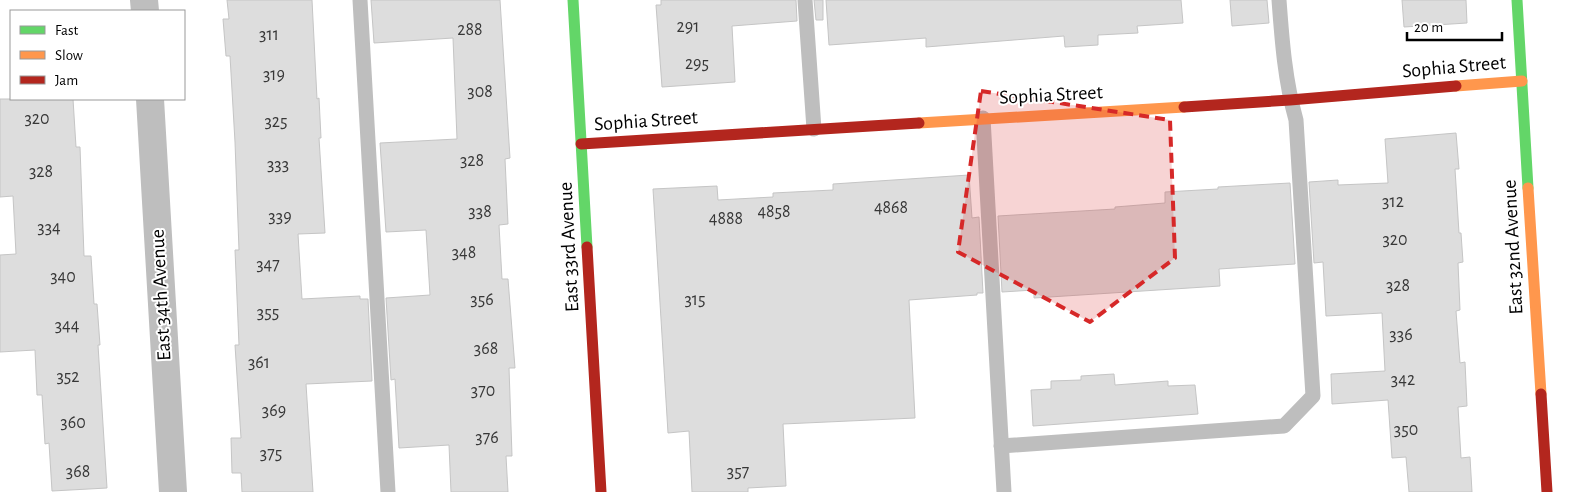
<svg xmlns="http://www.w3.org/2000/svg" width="1577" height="492" font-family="'Alegreya Sans',sans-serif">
  <rect width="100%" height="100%" fill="#fff"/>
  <g fill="#ddd" stroke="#c5c5c5">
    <path d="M 227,0 L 312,0 L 317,99 L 319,98 L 321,138 L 319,138 L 325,233 L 298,234 L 302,299 L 360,296 L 360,299 L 368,299 L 372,381 L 306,384 L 313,492 L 242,492 L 241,473 L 232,473 L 231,438 L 241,438 L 235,345 L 239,345 L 235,250 L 239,250 L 235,142 L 230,56 L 226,56 L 223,19 L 229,19 Z"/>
    <path d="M 371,0 L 500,0 L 510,158 L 505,159 L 508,224 L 499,225 L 502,279 L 508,279 L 515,368 L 509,368 L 512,456 L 506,456 L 508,492 L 451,492 L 449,445 L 399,448 L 395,379 L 391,380 L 386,298 L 430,295 L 426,230 L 386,232 L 380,143 L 457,139 L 453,38 L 374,43 Z"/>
    <path d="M 661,0 L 796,0 L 797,21 L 732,26 L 735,82 L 662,87 L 656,5 L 661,5 Z"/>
    <path d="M 814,0 L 823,0 L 823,20 L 816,20 Z"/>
    <path d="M 826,0 L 1181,0 L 1183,23 L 1137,26 L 1138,33 L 1098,35 L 1098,45 L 1065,47 L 1064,36 L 926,47 L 926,38 L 829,45 Z"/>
    <path d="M 1230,0 L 1267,0 L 1269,23 L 1232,26 Z"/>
    <path d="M 1402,0 L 1466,0 L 1467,23 L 1404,27 Z"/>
    <path d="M 0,99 L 73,99 L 76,147 L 80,147 L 84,256 L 91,256 L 94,304 L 97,304 L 100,345 L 98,345 L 107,488 L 52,491 L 49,443 L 45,444 L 42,395 L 37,395 L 35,350 L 0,352 L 0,255 L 16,254 L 13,196 L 0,197 Z"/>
    <path d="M 1456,133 L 1459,169 L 1455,169 L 1459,233 L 1461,233 L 1463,262 L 1458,263 L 1460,310 L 1456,311 L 1460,363 L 1465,362 L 1467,406 L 1458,407 L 1461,458 L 1470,457 L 1472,492 L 1409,492 L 1406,457 L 1392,458 L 1388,400 L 1332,404 L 1331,374 L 1385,371 L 1382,313 L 1326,316 L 1323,262 L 1314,263 L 1309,182 L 1338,180 L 1338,185 L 1388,183 L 1385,139 Z"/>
    <path d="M 969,175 L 972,218 L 979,217 L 983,293 L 977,293 L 977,295 L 909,300 L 915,418 L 783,424 L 786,486 L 748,488 L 748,492 L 692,492 L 689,431 L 668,433 L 653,189 L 717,186 L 718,200 L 773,197 L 773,193 L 833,190 L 833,184 Z"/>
    <path d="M 1290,183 L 1295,264 L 1219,269 L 1220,286 L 1034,298 L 1034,290 L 1002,292 L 998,216 L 1115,209 L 1115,207 L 1165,203 L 1165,192 L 1218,189 L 1218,187 Z"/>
    <path d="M 1114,374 L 1115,385 L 1168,381 L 1168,386 L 1195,385 L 1198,414 L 1033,426 L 1031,390 L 1051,389 L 1051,381 L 1081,380 L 1081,376 Z"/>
  </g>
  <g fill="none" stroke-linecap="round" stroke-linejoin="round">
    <g stroke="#bebebe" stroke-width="15">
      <path d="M 360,0 L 388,492"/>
      <path d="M 805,0 L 814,129"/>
      <path d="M 983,118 L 1004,492"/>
      <path d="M 1001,446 L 1284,426 L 1313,396 L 1296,120 C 1285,81 1282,41 1279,0"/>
    </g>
    <g stroke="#bebebe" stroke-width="28">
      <path d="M 144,0 L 145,11"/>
      <path d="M 150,99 L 173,492"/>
    </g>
    <g stroke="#63d668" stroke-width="11">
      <path d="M 573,0 L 587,247"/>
      <path d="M 1517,0 L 1528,188"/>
    </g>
    <g stroke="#ff974d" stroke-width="11">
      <path d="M 1456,86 L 1522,81"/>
      <path d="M 919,123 L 1184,107"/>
      <path d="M 1528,188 L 1541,394"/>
    </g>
    <g stroke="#b3261e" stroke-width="11">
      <path d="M 1184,107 L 1290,100 L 1456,86"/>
      <path d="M 581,144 L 919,123"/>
      <path d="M 587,247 L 601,492"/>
      <path d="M 1541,394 L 1547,492"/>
    </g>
  </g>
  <path fill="#d62828" fill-opacity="0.2" stroke="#d62828" stroke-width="4" stroke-dasharray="10 6" stroke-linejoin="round" d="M 981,91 L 1170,120 L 1175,258 L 1090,322 L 958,252 Z"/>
  <g text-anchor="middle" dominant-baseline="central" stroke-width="4" stroke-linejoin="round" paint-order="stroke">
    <g font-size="18" fill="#373737">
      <text x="688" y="27">291</text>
      <text x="470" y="30">288</text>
      <text x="269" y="35">311</text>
      <text x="697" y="64">295</text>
      <text x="274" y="75">319</text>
      <text x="480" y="92">308</text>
      <text x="37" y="119">320</text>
      <text x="276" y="122">325</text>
      <text x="472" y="161">328</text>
      <text x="278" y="165">333</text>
      <text x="41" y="172">328</text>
      <text x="1393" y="202">312</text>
      <text x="891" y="208">4868</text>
      <text x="480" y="212">338</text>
      <text x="774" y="212">4858</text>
      <text x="280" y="217">339</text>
      <text x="726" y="219">4888</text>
      <text x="49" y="228">334</text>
      <text x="1395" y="240">320</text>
      <text x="464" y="253">348</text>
      <text x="268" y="265">347</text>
      <text x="63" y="277">340</text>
      <text x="1398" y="286">328</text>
      <text x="482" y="300">356</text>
      <text x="695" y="300">315</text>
      <text x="268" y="313">355</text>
      <text x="67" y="326">344</text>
      <text x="1401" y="335">336</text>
      <text x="486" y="349">368</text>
      <text x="259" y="363">361</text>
      <text x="68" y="377">352</text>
      <text x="1403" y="380">342</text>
      <text x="483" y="391">370</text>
      <text x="274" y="411">369</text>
      <text x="73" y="423">360</text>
      <text x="1406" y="430">350</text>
      <text x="487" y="438">376</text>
      <text x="271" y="454">375</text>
      <text x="78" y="472">368</text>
      <text x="738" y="472">357</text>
    </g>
    <g font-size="20" fill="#000" stroke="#fff">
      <text transform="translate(1454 67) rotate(-5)">Sophia Street</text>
      <text transform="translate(1051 95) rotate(-3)">Sophia Street</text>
      <text transform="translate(646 121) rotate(-4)">Sophia Street</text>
      <text transform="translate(569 247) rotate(-93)">East 33rd Avenue</text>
      <text transform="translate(1513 247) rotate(-93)">East 32nd Avenue</text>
      <text transform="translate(161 295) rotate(-93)">East 34th Avenue</text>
    </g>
  </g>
  <rect x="10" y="10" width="175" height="90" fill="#ffffff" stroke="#999999"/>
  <rect x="20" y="26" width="25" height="8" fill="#63d668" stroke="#999999"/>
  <text x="55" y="35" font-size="15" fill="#000000">Fast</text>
  <rect x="20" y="51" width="25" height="8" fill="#ff974d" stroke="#999999"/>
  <text x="55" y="60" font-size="15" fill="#000000">Slow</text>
  <rect x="20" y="76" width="25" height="8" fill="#b3261e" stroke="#999999"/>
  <text x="55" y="85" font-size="15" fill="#000000">Jam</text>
  <path d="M1407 32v8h95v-8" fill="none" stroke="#000000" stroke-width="2.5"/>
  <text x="1414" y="32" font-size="15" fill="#000000" stroke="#ffffff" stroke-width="4" paint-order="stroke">20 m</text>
</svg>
